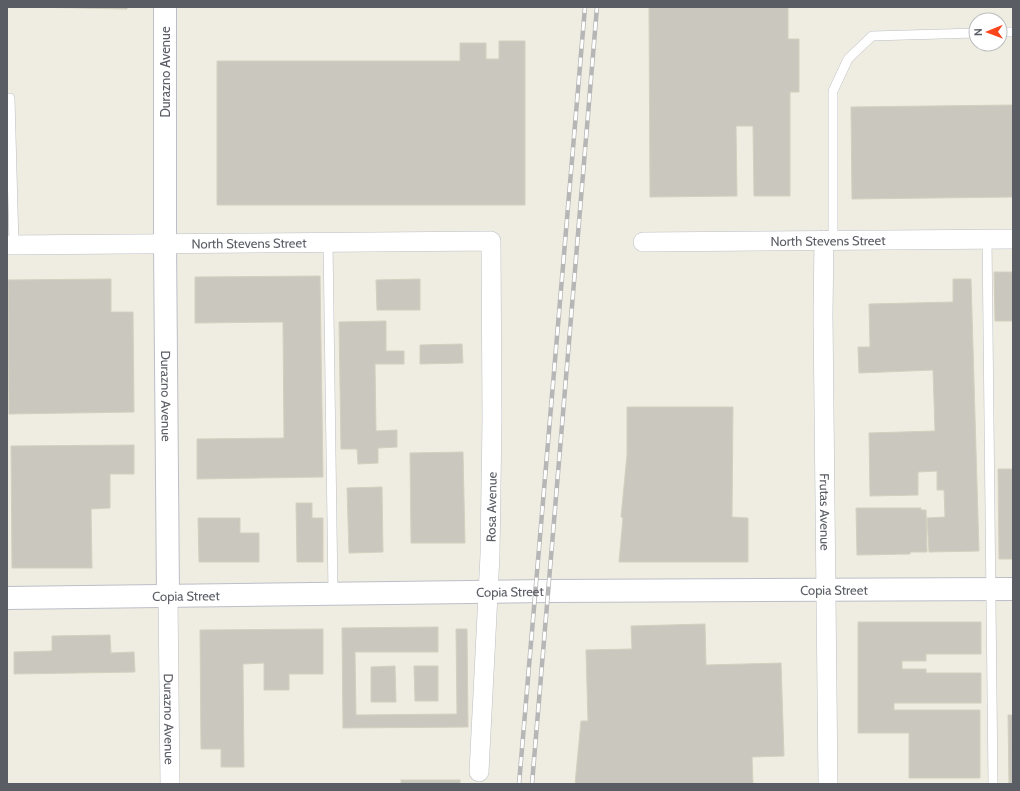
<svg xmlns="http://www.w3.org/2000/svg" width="1020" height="791" font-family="Cabin,sans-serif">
  <rect width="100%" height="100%" fill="#efede1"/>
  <g fill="#cac7be" stroke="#d4d0bf">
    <path d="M 28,7 L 127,7 L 127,9 Z"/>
    <path d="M 649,7 L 788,7 L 788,39 L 799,39 L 799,92 L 790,92 L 790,196 L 754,196 L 753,126 L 736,126 L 737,196 L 650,197 Z"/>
    <path d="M 499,41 L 525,41 L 525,205 L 217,205 L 217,61 L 460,61 L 460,43 L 486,43 L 486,59 L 499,59 Z"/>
    <path d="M 1013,105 L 1013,197 L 852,199 L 851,107 Z"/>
    <path d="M 994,272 L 1013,272 L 1013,321 L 995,321 Z"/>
    <path d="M 320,276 L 323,477 L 197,479 L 197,439 L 284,438 L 283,322 L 195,323 L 195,277 Z"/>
    <path d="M 111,279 L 111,312 L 133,312 L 134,412 L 9,414 L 8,280 Z"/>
    <path d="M 420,279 L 420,310 L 377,310 L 376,280 Z"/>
    <path d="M 953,279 L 971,279 L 979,551 L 929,552 L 927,518 L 945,517 L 944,490 L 937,490 L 937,471 L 918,472 L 918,495 L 870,496 L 869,433 L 935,431 L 933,370 L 859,373 L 858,347 L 870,347 L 869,304 L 953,302 Z"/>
    <path d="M 386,321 L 386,351 L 404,351 L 404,364 L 375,364 L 376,431 L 397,430 L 397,447 L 378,448 L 378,463 L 358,464 L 357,449 L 341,449 L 339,322 Z"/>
    <path d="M 462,344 L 463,363 L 420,364 L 420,345 Z"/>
    <path d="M 627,407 L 733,407 L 732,517 L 748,518 L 748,562 L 619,562 L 623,518 L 621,517 L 627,455 Z"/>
    <path d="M 134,445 L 134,474 L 110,474 L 110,508 L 91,509 L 92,568 L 12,568 L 11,446 Z"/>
    <path d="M 463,452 L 465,543 L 411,543 L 410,453 Z"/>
    <path d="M 998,469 L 1013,469 L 1013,559 L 999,559 Z"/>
    <path d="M 382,487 L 383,552 L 349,553 L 347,488 Z"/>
    <path d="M 296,503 L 312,503 L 312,518 L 323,518 L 323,562 L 297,562 Z"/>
    <path d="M 856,508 L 921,508 L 921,510 L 926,510 L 927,552 L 910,552 L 910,554 L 857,555 Z"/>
    <path d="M 198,518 L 240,518 L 240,533 L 259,533 L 259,562 L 199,562 Z"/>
    <path d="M 858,622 L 981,622 L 981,654 L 926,654 L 926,661 L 902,661 L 902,669 L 926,669 L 926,673 L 981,673 L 981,703 L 894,703 L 894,710 L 980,710 L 980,778 L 909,778 L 909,733 L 858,733 Z"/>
    <path d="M 705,624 L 706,665 L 781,663 L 784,756 L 752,757 L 753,784 L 575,784 L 581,721 L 588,721 L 586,650 L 632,649 L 631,626 Z"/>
    <path d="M 438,627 L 438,652 L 355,652 L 356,715 L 457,714 L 456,629 L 467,629 L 468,727 L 343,728 L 342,628 Z"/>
    <path d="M 323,629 L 323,674 L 289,674 L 289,690 L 264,690 L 264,663 L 243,664 L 244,767 L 221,767 L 221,749 L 201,749 L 200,630 Z"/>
    <path d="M 110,635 L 111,653 L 134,652 L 135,672 L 14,674 L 14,652 L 52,651 L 52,636 Z"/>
    <path d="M 395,666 L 396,702 L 371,702 L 371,667 Z"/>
    <path d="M 414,666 L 438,666 L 438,701 L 415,701 Z"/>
    <path d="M 1008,715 L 1013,715 L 1013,784 L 1009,784 Z"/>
    <rect x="401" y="780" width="59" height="4"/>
  </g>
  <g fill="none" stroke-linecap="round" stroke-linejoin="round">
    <g stroke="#bcbec5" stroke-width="10">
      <g id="lane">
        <path d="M 1000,32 L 1013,32"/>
        <path d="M 7,98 L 10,98 L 14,245"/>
        <path d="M 987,238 L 993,784"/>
        <path d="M 833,240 L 833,91 L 848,59 L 872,36 L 976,33"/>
        <path d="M 328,242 L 333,594"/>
      </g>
    </g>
    <g stroke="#bcbec5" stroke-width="20">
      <g id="street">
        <path id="s1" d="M 824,240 L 823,315 L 828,784"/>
        <path id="s2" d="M 643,242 L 1013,239"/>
        <path id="s3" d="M 7,245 L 491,241 L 492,419 L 490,555 L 479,772"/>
        <path id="s4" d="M 168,596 L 170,784"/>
      </g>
    </g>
    <g stroke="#bcbfc7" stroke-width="24">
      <g id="secondary">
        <path id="s5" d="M 165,7 L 165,243 L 168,596"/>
        <path id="s6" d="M 7,598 L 548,591 L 1013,589"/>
      </g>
    </g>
    <use href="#lane" stroke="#fff" stroke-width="9"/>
    <use href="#street" stroke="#fff" stroke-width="19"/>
    <use href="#secondary" stroke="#fff" stroke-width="22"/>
    <g stroke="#b6b6b7" stroke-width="4.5">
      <g id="rail">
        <path d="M 519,784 L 585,7"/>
        <path d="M 532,784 L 597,7"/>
      </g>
    </g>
    <use href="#rail" stroke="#fff" stroke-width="3" stroke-dasharray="9" stroke-linecap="butt"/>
  </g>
  <g text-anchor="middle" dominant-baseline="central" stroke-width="3.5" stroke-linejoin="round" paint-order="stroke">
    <g font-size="13" fill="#5a5d64" stroke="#fff">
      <text transform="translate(165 72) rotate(-90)">Durazno Avenue</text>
      <text stroke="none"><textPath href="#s2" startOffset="185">North Stevens Street</textPath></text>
      <text stroke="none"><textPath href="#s3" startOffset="242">North Stevens Street</textPath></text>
      <text stroke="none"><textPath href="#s5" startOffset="389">Durazno Avenue</textPath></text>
      <text transform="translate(491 507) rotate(-89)">Rosa Avenue</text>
      <text stroke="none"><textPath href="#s1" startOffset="272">Frutas Avenue</textPath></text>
      <text stroke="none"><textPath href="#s6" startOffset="827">Copia Street</textPath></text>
      <text stroke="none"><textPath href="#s6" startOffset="503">Copia Street</textPath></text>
      <text stroke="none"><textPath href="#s6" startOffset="179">Copia Street</textPath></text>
      <text stroke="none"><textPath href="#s4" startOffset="123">Durazno Avenue</textPath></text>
    </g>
  </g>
  <rect width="1020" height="791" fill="none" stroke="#5a5d64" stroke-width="16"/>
  <g transform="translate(988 32) rotate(269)"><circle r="19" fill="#ffffff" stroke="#bdbec1"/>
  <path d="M0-3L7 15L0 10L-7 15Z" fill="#fa441c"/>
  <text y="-6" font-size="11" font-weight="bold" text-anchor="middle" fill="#5a5d64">N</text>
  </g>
</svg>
